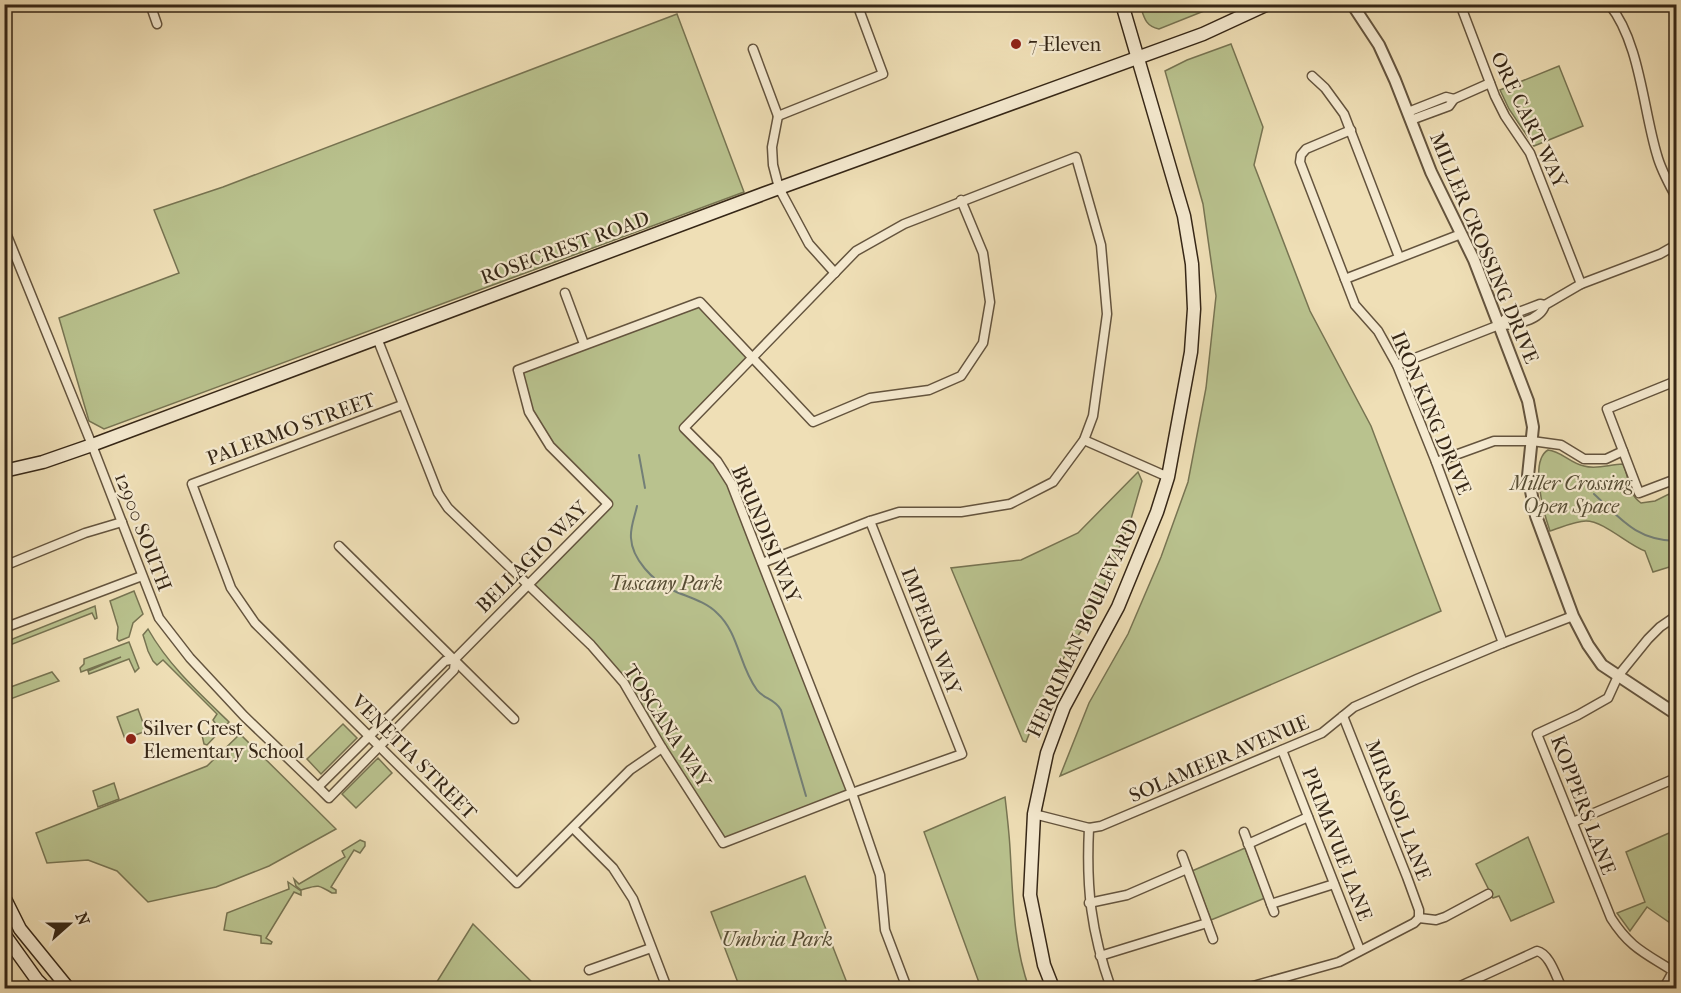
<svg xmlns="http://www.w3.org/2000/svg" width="1681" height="993" font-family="'IM FELL French Canon',serif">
  <rect width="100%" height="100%" fill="#efdfb6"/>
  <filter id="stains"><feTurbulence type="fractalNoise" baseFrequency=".00333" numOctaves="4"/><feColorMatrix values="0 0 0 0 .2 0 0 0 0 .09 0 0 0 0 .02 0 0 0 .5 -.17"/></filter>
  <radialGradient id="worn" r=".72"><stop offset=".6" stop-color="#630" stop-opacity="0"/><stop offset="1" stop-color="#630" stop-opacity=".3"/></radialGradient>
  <g fill="#b9c28e" stroke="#777452" stroke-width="1.5">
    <path d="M 1140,5 L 1141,4 L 1219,5 L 1159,29 C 1145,26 1144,17 1140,5 Z"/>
    <path d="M 677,14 L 744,192 L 104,429 L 89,421 L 59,318 L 179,273 L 154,210 L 223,187 Z"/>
    <path d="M 1231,44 L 1263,127 L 1254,165 L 1310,311 L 1371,426 L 1441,611 L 1060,776 L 1089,703 L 1128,634 L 1161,557 L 1188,482 L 1206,388 L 1216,296 L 1203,204 L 1165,71 L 1187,60 Z"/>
    <path d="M 1559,66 L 1583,126 L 1534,146 L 1509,109 L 1500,90 Z"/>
    <path d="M 700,302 L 751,358 L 684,428 L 731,483 L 852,793 L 723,843 L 624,683 L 528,585 L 608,504 L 550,446 L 529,412 L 518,370 Z"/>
    <path d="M 1548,450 C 1561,451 1570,463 1584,466 C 1597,470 1610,464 1623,464 C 1630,479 1627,493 1641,503 L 1655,501 L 1669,494 L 1676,510 L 1676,565 L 1653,572 L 1645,551 C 1628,545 1604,521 1586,521 C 1575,521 1560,528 1550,531 C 1544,514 1529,461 1548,450 Z"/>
    <path d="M 1138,472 L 1142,481 L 1131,519 L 1105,583 L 1087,622 L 1063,659 L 1044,696 L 1026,742 L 1023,741 L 951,568 L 1021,560 L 1078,533 Z"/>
    <path d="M 134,591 L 143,614 L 133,623 L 129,637 L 119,641 L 117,639 L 118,627 L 110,601 Z"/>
    <path d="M 95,606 L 97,618 L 95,619 L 92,613 L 5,647 L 5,642 Z"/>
    <path d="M 148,629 C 169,666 199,693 229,722 L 207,745 L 204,744 L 202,735 L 203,732 L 208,735 L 217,726 L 213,720 L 217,714 L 163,660 L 157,665 L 153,661 L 148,651 L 143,635 Z"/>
    <path d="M 129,642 L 139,668 L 135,672 L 129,659 L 89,674 L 88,671 L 121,657 L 81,672 L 80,668 L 84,664 L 84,659 Z"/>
    <path d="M 52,672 L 59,681 L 5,701 L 5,689 Z"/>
    <path d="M 138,709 L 146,731 L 125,739 L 117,717 Z"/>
    <path d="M 343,724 L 357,738 L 321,774 L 307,759 Z"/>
    <path d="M 240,734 L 336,829 L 269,866 L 216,887 L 148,902 L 117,871 L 88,860 L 47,863 L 36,833 L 207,766 Z"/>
    <path d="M 378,758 L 392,773 L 356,808 L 342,794 Z"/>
    <path d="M 114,783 L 119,799 L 98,807 L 93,791 Z"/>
    <path d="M 1005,797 C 1007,814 1009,831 1010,848 C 1013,896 1013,943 1029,988 L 981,988 L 924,832 Z"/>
    <path d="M 1676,830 L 1676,899 L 1669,912 L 1676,916 L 1676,927 L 1647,907 L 1630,931 L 1617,913 L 1645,902 L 1626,852 Z"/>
    <path d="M 1528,837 L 1554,902 L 1511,921 L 1499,896 L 1493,898 L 1476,864 Z"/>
    <path d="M 360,840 L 365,842 L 365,846 L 360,853 L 354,850 L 331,887 L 336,890 L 336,893 L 332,893 C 317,884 318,885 301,890 L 296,886 L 294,879 L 299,884 L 345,857 L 342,851 Z"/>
    <path d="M 1245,848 L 1265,898 L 1211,920 L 1192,871 Z"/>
    <path d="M 805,876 L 849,988 L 740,988 L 711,912 Z"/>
    <path d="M 288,882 L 301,891 L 301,895 L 294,892 L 266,938 L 272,942 L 271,944 L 261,943 L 261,936 L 224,930 L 227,913 L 289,889 Z"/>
    <path d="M 473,924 L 538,988 L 433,988 Z"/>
  </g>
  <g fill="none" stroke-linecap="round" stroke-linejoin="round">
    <g stroke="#737f77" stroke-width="2">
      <path d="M 639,455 L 645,488"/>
      <path d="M 1594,494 C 1621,519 1636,540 1676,541"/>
      <path d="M 637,506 C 635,516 630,527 631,538 C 632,559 653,581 672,590 C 687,597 705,601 717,613 C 739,633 739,666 757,690 C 764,699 775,699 781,710 L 806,796"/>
    </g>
    <g stroke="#64543e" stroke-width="11">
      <g id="minor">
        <path d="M 150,4 L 157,24"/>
        <path d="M 1460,4 L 1495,96 L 1505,116 L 1530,153 L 1581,284"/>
        <path d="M 1609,4 C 1640,42 1643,109 1657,155 C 1661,170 1669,184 1676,197"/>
        <path d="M 753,49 L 778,116"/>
        <path d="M 1312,76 L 1325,88 L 1344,114 L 1399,257"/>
        <path d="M 1408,112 L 1446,97 L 1454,99"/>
        <path d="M 778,116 L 883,74 L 857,4"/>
        <path d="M 778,116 L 772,147 L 773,165 L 779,188 L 809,244 L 835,273"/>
        <path d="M 1411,120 L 1449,106 L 1454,99 L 1490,83"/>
        <path d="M 1351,130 L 1306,149 L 1301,155 L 1300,162 L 1355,305 L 1378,331 L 1397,365 L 1436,462 L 1503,643"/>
        <path d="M 4,228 L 92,445 L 159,618 L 190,658 L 244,716 L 318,787 L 329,798 L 454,670 L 455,659"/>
        <path d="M 1345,279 L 1461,234"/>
        <path d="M 565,293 L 584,344"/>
        <path d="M 1499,325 L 1508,316 L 1540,304 L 1545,305"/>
        <path d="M 377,338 L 438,493 L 448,508 L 591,645 L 624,683 L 662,748 L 723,843 L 852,793 L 962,754 L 870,521"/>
        <path d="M 1397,365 L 1499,325 C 1514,325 1540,321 1545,305 L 1581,284 L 1660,254 L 1676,245"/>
        <path d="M 1676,381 L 1607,409 L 1639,493 L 1676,479"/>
        <path d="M 402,405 L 192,484 L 231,588 L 255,623 L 517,883 L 630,770 L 662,748"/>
        <path d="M 1084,440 L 1168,477"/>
        <path d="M 1436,462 L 1494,441 L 1532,441 L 1561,445 L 1584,459 L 1606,459 L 1623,451"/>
        <path d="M 339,546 L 514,719"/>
        <path d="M 762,563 L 870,521 L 899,512 L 961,512 L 1010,504 L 1053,482 L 1084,440 L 1093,416 L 1107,314 L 1101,245 L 1076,157 L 904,224 L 856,251 L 684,428 L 717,461 L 731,483 L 762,563 L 852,793 L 880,875 L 885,930 L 907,988"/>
        <path d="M 4,566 L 85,533 L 122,522"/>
        <path d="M 4,628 L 142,576"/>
        <path d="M 1343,716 L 1407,877 L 1419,910 L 1419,918"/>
        <path d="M 1282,750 L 1360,950"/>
        <path d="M 318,787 L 445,661 L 455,659 L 608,504 L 550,446 L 529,412 L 518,370 L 700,302 L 813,422 L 870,398 L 929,390 L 961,376 L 983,343 L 990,302 L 983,253 L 961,200"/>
        <path d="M 1034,814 L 1089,828 L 1101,826 L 1322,733 L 1354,707 L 1417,679 L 1503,643 L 1573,616"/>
        <path d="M 1573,822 L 1676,778"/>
        <path d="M 573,828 L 613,868 L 633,899 L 667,988"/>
        <path d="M 1089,828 C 1086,888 1091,932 1111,988"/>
        <path d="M 1244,832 L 1274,912"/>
        <path d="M 1248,844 L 1308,817"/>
        <path d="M 1182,855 L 1213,939"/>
        <path d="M 1089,903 L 1127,895 L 1187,869"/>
        <path d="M 1271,904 L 1334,884"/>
        <path d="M 1419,918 L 1436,920 L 1445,917 L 1488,894"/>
        <path d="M 1100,956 L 1207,923"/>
        <path d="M 589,970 L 651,948"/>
        <path d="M 1673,971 C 1645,953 1630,948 1611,918 L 1537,734 L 1578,715 L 1608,698 L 1618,676 L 1648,639 L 1660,627 L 1676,616"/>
        <path d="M 1246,988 L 1339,962 L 1414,923 L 1419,918"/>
        <path d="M 1456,988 L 1537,951 C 1550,954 1556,977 1562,988"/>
        <path d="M 1664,988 L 1676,966"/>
      </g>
    </g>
    <g stroke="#64543e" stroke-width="14">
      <path id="tertiary" d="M 1352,4 L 1379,45 L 1395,80 L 1431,172 L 1474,260 L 1528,401 L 1533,427 L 1528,476 L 1536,516 L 1573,616 L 1588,645 L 1602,665 L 1676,714"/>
    </g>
    <g stroke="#352616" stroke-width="15">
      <g id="secondary">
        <path d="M 4,471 L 43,462 L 92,445 L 771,191 L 1203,34 L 1268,4"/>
        <path d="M 4,897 L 20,929 L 68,988"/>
        <path d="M 4,934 L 37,980 L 45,988"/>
        <path d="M 1053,988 L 1044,965 L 1030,895 L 1034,814 L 1047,753 L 1064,707 L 1118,607 L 1157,512 L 1168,477 L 1191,352 L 1194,309 L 1192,264 L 1184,216 L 1122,4"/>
      </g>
    </g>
    <use href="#minor" stroke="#f5ead0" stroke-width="8"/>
    <use href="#tertiary" stroke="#f5ead0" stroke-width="10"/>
    <use href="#secondary" stroke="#f5ead0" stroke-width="12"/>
  </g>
  <g fill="#8f2418" stroke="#f5ead0" stroke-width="2">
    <circle cx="1016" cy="44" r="6"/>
    <circle cx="131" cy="739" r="6"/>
  </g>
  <g text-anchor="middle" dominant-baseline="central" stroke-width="4.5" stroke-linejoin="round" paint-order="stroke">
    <g font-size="20" fill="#352616" stroke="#f5ead0" text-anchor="start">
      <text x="1028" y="44">7-Eleven</text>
      <text x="143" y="728">Silver Crest<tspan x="143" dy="23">Elementary School</tspan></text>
    </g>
    <g font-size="20" fill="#352616" stroke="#f5ead0">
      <text transform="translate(1529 120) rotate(64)">ORE CART WAY</text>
      <text transform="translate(565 248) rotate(-20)">ROSECREST ROAD</text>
      <text transform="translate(1484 248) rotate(67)">MILLER CROSSING DRIVE</text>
      <text transform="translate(1431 413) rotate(67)">IRON KING DRIVE</text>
      <text transform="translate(291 429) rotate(-20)">PALERMO STREET</text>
      <text transform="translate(143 532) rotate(69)">12900 SOUTH</text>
      <text transform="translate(766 534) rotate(67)">BRUNDISI WAY</text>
      <text transform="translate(532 557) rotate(-45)">BELLAGIO WAY</text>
      <text transform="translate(1083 628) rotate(-65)">HERRIMAN BOULEVARD</text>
      <text transform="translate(931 631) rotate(69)">IMPERIA WAY</text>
      <text transform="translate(667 726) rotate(57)">TOSCANA WAY</text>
      <text transform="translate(414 757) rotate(45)">VENETIA STREET</text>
      <text transform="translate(1219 759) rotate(-23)">SOLAMEER AVENUE</text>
      <text transform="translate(1583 805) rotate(69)">KOPPERS LANE</text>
      <text transform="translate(1398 810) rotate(69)">MIRASOL LANE</text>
      <text transform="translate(1337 844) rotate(69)">PRIMAVUE LANE</text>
    </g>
    <g font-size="20" font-style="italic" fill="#564d34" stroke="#f5ead0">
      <text x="1571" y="483">Miller Crossing<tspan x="1571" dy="23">Open Space</tspan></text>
      <text x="666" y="583">Tuscany Park</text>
      <text x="777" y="939">Umbria Park</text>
    </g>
  </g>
  <rect width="1681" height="993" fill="none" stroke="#efdfb6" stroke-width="24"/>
  <rect x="6" y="6" width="1669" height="981" fill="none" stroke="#352616" stroke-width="3"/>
  <rect x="12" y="12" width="1657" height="969" fill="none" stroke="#352616" stroke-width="1.5"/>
  <g transform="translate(69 924) rotate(69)" stroke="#f5ead0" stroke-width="4.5" paint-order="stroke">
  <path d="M0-4.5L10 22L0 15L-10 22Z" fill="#352616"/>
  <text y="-9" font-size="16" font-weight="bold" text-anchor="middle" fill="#352616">N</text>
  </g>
  <rect width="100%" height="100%" filter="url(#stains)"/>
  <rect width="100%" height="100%" fill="url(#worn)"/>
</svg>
